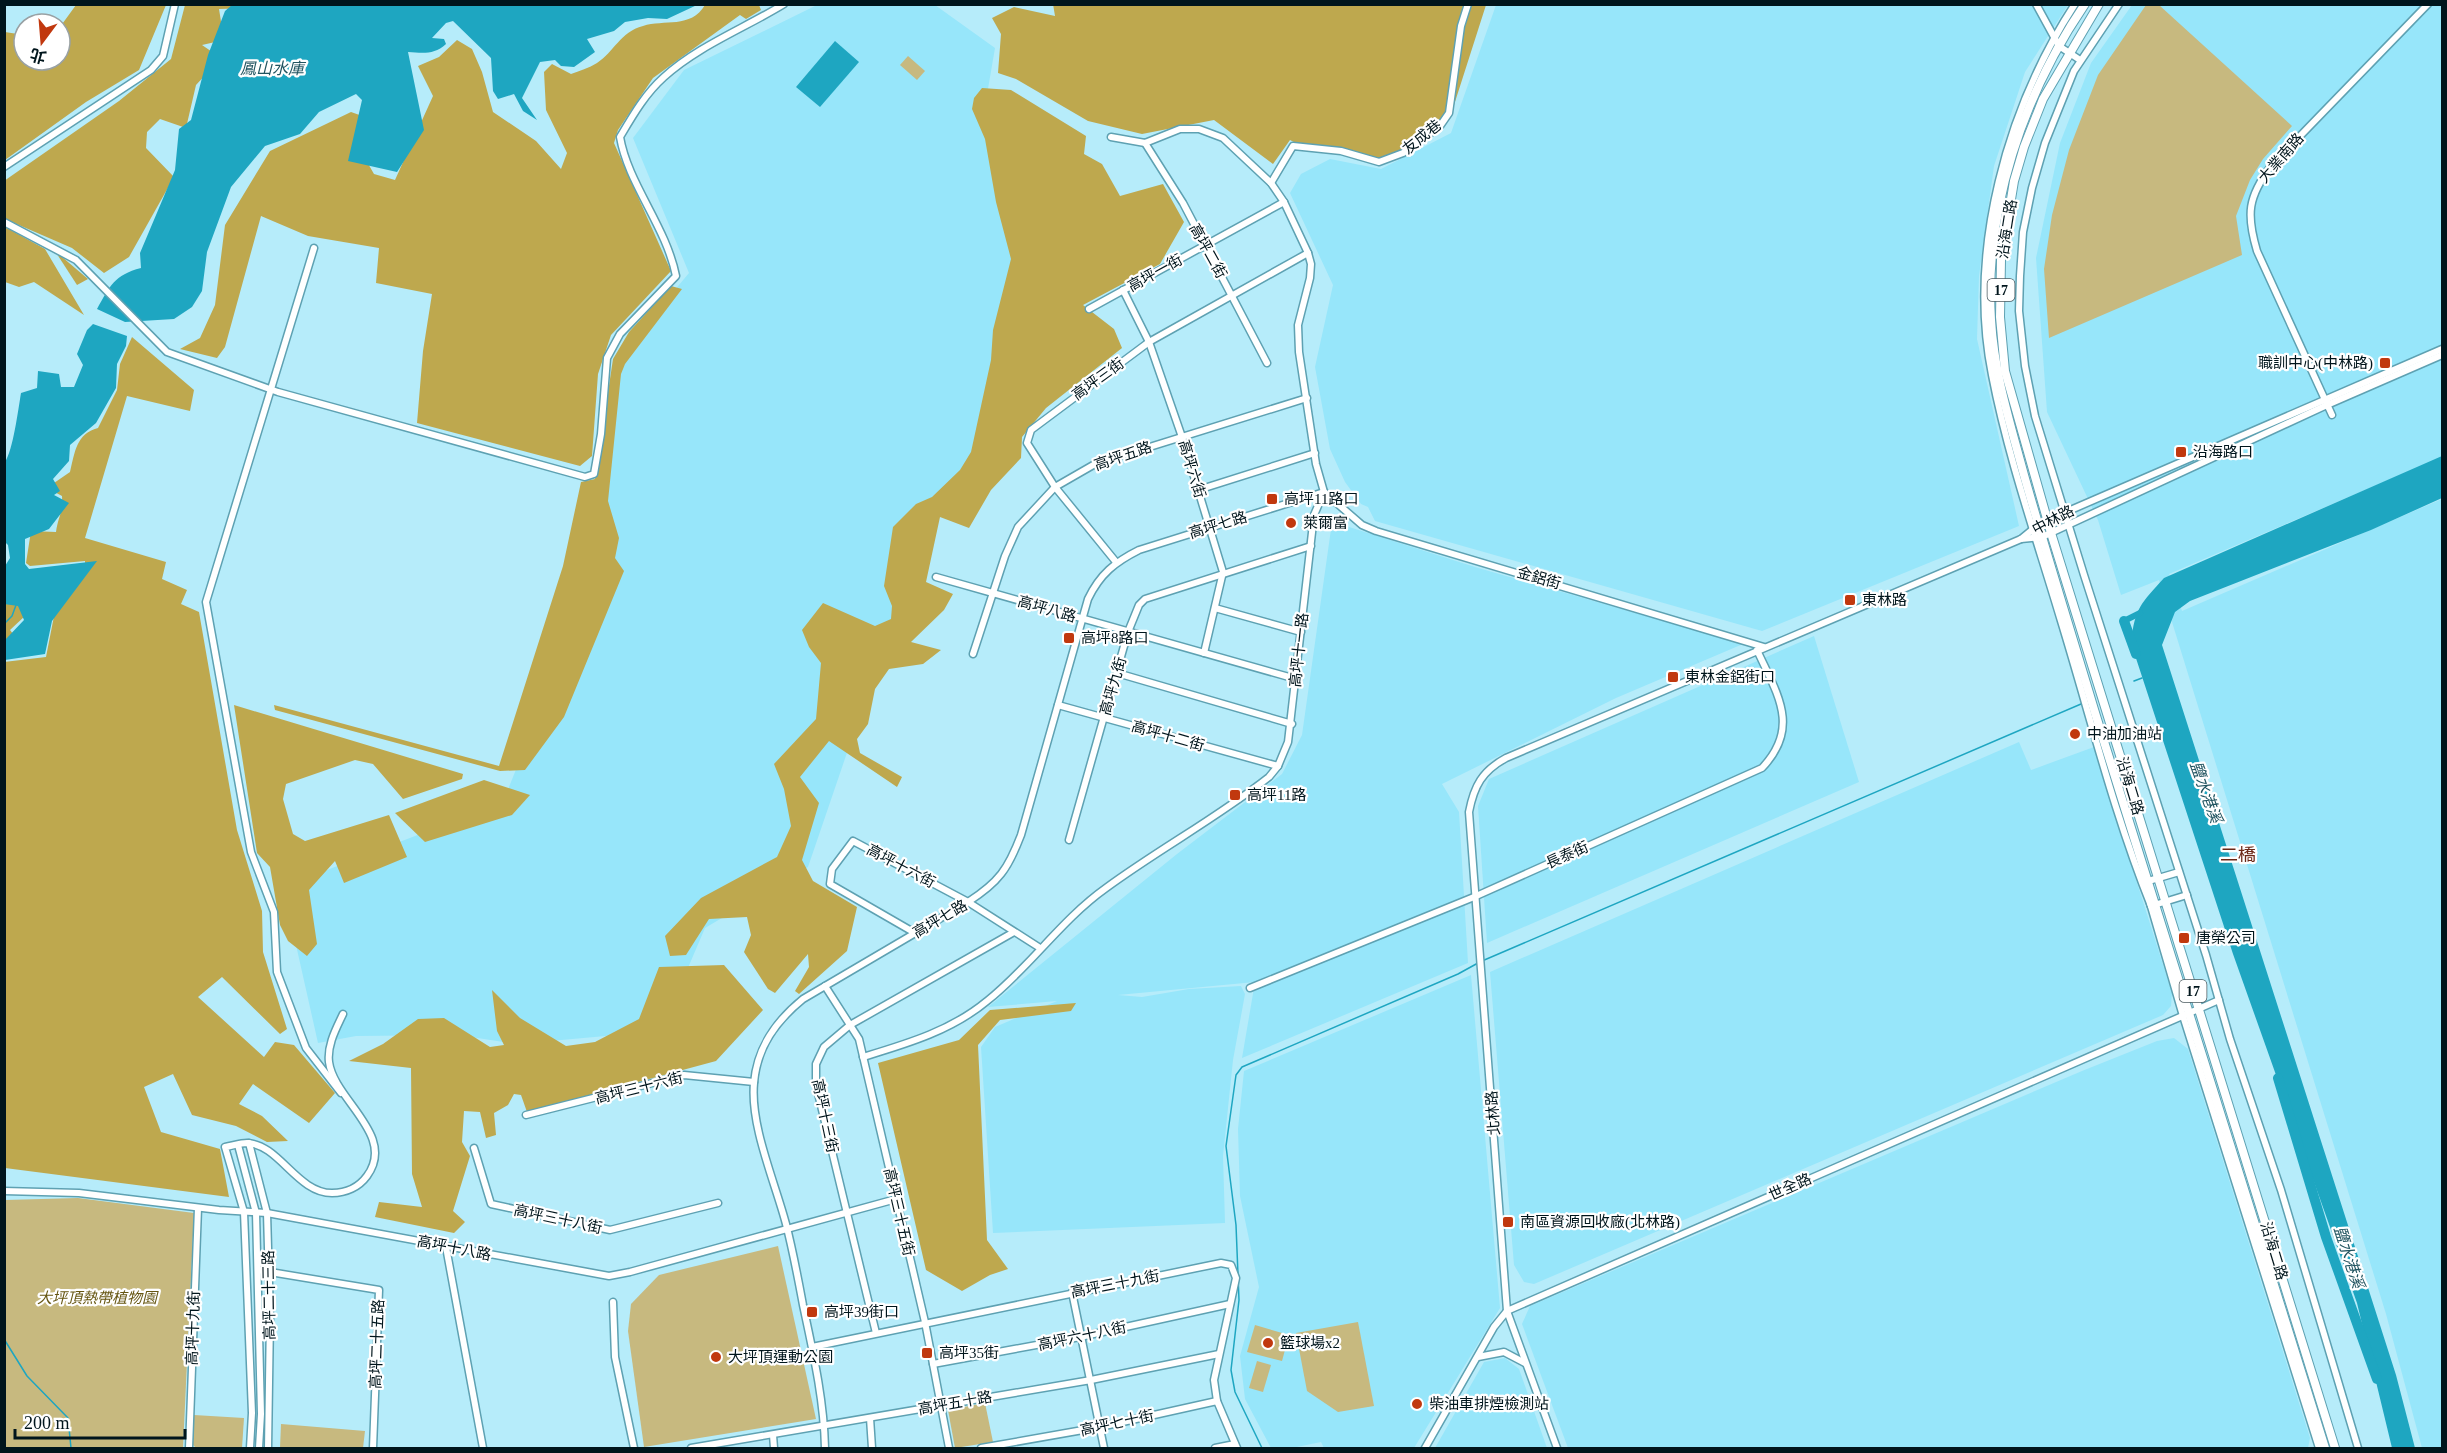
<svg xmlns="http://www.w3.org/2000/svg" width="2447" height="1453" font-family="'Times New Roman','Noto Sans TC',serif">
  <rect width="100%" height="100%" fill="#b6ecfa"/>
  <g fill="#97e6fa">
    <path d="M 817,5 L 935,5 L 995,48 L 984,112 L 1036,252 L 977,466 L 938,508 L 851,741 L 808,867 L 705,928 L 661,1031 L 517,1044 L 458,1035 L 356,1036 L 318,1043 L 283,887 L 503,802 L 599,562 L 618,358 L 689,273 L 633,138 L 684,70 Z"/>
    <path d="M 1496,5 L 2068,5 L 2025,72 L 1994,166 L 1979,276 L 1977,339 L 2019,526 L 1762,631 L 1375,521 L 1368,507 L 1361,504 L 1345,482 L 1330,449 L 1315,367 L 1333,285 L 1290,193 L 1301,174 L 1330,159 L 1381,169 L 1451,133 Z"/>
    <path d="M 2132,5 L 2442,5 L 2442,457 L 2169,574 L 2182,611 L 2442,499 L 2442,1448 L 2422,1448 L 2386,1314 L 2159,580 L 2121,595 L 2098,520 L 2047,412 L 2036,258 L 2060,143 L 2091,63 Z"/>
    <path d="M 1333,515 L 1346,526 L 1475,567 L 1743,644 L 1616,698 L 1442,784 L 1459,812 L 1468,963 L 1242,1058 L 1255,982 L 1118,995 L 1142,997 L 1189,989 L 1241,986 L 1245,994 L 1233,1060 L 1223,1156 L 1225,1223 L 993,1233 L 981,1047 L 995,1027 L 1057,1001 L 988,1007 L 1177,854 L 1282,774 L 1302,735 Z"/>
    <path d="M 1814,636 L 1859,782 L 1487,943 L 1478,806 L 1489,779 Z"/>
    <path d="M 2019,742 L 2031,770 L 2094,747 L 2172,993 L 2171,1006 L 2163,1015 L 1534,1284 L 1524,1282 L 1514,1265 L 1490,972 Z"/>
    <path d="M 1471,975 L 1500,1308 L 1414,1448 L 1324,1448 L 1321,1442 L 1292,1448 L 1271,1448 L 1245,1399 L 1240,1356 L 1259,1287 L 1240,1196 L 1238,1129 L 1244,1071 Z"/>
    <path d="M 2174,1038 L 2188,1049 L 2310,1438 L 2308,1448 L 1568,1448 L 1522,1324 L 1530,1306 L 2082,1071 L 2157,1041 Z"/>
    <path d="M 1505,1358 L 1519,1369 L 1547,1448 L 1435,1448 L 1484,1362 Z"/>
  </g>
  <g fill="#c7b97f">
    <path d="M 2146,5 L 2159,5 L 2292,126 L 2263,159 L 2250,180 L 2236,216 L 2242,255 L 2049,338 L 2044,269 L 2052,215 L 2069,150 L 2098,75 Z"/>
    <path d="M 908,56 L 925,71 L 917,80 L 900,65 Z"/>
    <path d="M 78,1198 L 194,1213 L 183,1448 L 5,1448 L 5,1200 Z"/>
    <path d="M 778,1246 L 816,1419 L 644,1447 L 628,1331 L 631,1304 L 659,1275 Z"/>
    <path d="M 1358,1322 L 1374,1406 L 1338,1412 L 1307,1391 L 1296,1333 Z"/>
    <path d="M 1255,1325 L 1289,1335 L 1282,1361 L 1247,1352 Z"/>
    <path d="M 1257,1361 L 1271,1365 L 1263,1392 L 1249,1388 Z"/>
    <path d="M 985,1403 L 993,1442 L 955,1448 L 948,1410 Z"/>
    <path d="M 194,1415 L 244,1418 L 242,1448 L 196,1448 L 192,1444 Z"/>
    <path d="M 281,1424 L 365,1431 L 363,1448 L 280,1448 Z"/>
  </g>
  <g fill="#bea84e">
    <path d="M 1053,4 L 1486,5 L 1454,105 L 1414,146 L 1378,159 L 1305,148 L 1290,140 L 1273,164 L 1214,120 L 1142,134 L 1088,121 L 1016,79 L 998,73 L 1001,34 L 992,18 L 1014,7 L 1055,16 Z"/>
    <path d="M 76,5 L 166,5 L 139,70 L 86,102 L 5,160 L 5,32 L 24,35 L 24,60 L 39,60 L 43,67 L 45,60 L 60,60 L 60,27 Z"/>
    <path d="M 185,5 L 252,5 L 252,8 L 219,9 L 224,40 L 202,45 L 221,58 L 196,85 L 186,128 L 160,119 L 147,132 L 146,148 L 174,177 L 129,257 L 104,273 L 72,248 L 5,219 L 4,181 L 119,101 L 171,59 Z"/>
    <path d="M 705,5 L 759,5 L 761,10 L 746,19 L 740,15 L 653,78 L 618,130 L 614,143 L 671,271 L 611,335 L 598,374 L 592,456 L 580,466 L 417,423 L 423,351 L 432,294 L 376,283 L 379,248 L 308,236 L 261,216 L 225,347 L 217,358 L 180,349 L 200,338 L 215,305 L 225,225 L 270,151 L 351,112 L 368,118 L 359,148 L 374,174 L 395,180 L 433,96 L 418,66 L 439,57 L 457,40 L 472,49 L 482,72 L 493,112 L 536,141 L 561,169 L 567,153 L 546,110 L 544,72 L 552,64 L 571,74 C 579,71 589,68 597,63 C 614,52 620,32 643,26 C 664,19 691,29 705,5 Z"/>
    <path d="M 982,88 L 1011,90 L 1086,136 L 1084,154 L 1102,164 L 1120,196 L 1163,184 L 1184,222 L 1160,264 L 1083,305 L 1114,329 L 1122,348 L 1046,408 L 1022,437 L 1021,458 L 991,490 L 969,528 L 940,517 L 926,582 L 953,594 L 944,610 L 911,642 L 941,650 L 923,664 L 889,669 L 875,689 L 868,724 L 857,739 L 860,753 L 902,777 L 897,787 L 829,741 L 800,777 L 819,803 L 802,860 L 813,881 L 857,907 L 847,951 L 799,994 L 795,991 L 809,967 L 808,954 L 775,993 L 768,989 L 744,952 L 751,935 L 747,917 L 709,919 L 686,955 L 670,956 L 665,936 L 701,898 L 777,857 L 791,826 L 784,789 L 774,764 L 816,719 L 821,663 L 809,647 L 802,630 L 823,603 L 875,626 L 891,619 L 892,606 L 884,586 L 893,527 L 916,504 L 932,497 L 960,470 L 971,452 L 991,360 L 993,330 L 1011,259 L 996,202 L 985,139 L 972,109 L 974,98 Z"/>
    <path d="M 5,227 L 45,249 L 84,315 L 34,282 L 19,287 L 5,282 Z"/>
    <path d="M 55,251 L 88,279 L 77,285 Z"/>
    <path d="M 671,286 L 682,289 L 625,364 L 621,374 L 608,501 L 619,538 L 615,558 L 624,571 L 564,717 L 525,770 L 500,771 L 275,710 L 274,705 L 499,766 L 563,566 L 581,482 L 595,479 L 613,359 L 629,332 Z"/>
    <path d="M 132,337 L 194,390 L 190,411 L 127,396 L 85,538 L 166,562 L 162,579 L 187,590 L 181,604 L 199,612 L 237,830 L 262,911 L 263,952 L 287,1029 L 280,1034 L 222,977 L 198,997 L 264,1057 L 275,1042 L 294,1045 L 335,1093 L 309,1123 L 253,1084 L 239,1104 L 262,1116 L 288,1141 L 267,1142 L 236,1126 L 192,1115 L 173,1074 L 144,1087 L 161,1132 L 220,1149 L 229,1197 L 5,1168 L 4,662 L 46,657 L 55,611 L 85,572 L 85,561 L 30,566 L 26,563 L 31,531 L 56,532 C 58,517 63,513 62,496 L 51,490 L 54,483 L 70,472 C 75,452 76,434 98,428 L 117,390 L 120,364 Z"/>
    <path d="M 4,600 L 22,605 L 26,615 L 10,630 L 17,639 L 4,644 Z"/>
    <path d="M 234,705 L 463,774 L 462,779 L 403,799 L 373,764 L 355,760 L 286,784 L 283,799 L 293,834 L 305,841 L 389,815 L 407,857 L 344,883 L 335,861 L 309,890 L 317,944 L 307,956 L 288,941 L 280,925 L 270,867 L 257,853 Z"/>
    <path d="M 484,780 L 530,795 L 512,815 L 425,842 L 395,813 Z"/>
    <path d="M 724,965 L 763,1010 L 716,1061 L 527,1112 L 521,1095 L 514,1094 L 508,1105 L 494,1113 L 496,1135 L 486,1138 L 480,1112 L 464,1111 L 462,1142 L 470,1156 L 453,1211 L 465,1222 L 454,1233 L 375,1217 L 379,1202 L 422,1207 L 412,1174 L 411,1068 L 349,1061 L 383,1044 L 418,1019 L 444,1018 L 490,1047 L 504,1045 L 497,1031 L 492,990 L 520,1018 L 566,1046 L 595,1042 L 639,1019 L 659,967 Z"/>
    <path d="M 1076,1003 L 1071,1011 L 1000,1020 L 978,1045 L 987,1240 L 1008,1269 L 990,1275 L 962,1291 L 926,1270 L 878,1063 L 959,1040 L 990,1010 Z"/>
  </g>
  <g fill="#1ea6c1">
    <path d="M 232,5 L 697,5 L 667,19 L 648,18 L 625,22 L 614,31 L 587,39 L 595,52 L 574,67 L 561,66 L 555,60 L 540,62 L 522,98 L 537,120 L 523,111 L 514,94 L 498,99 L 493,91 L 491,58 L 453,21 L 446,23 L 432,38 L 444,39 L 446,44 C 434,55 423,53 408,52 L 424,130 L 397,172 L 348,161 L 362,100 L 356,94 L 319,112 L 300,134 L 265,146 L 231,187 L 207,252 L 202,291 L 192,307 L 174,319 L 125,322 L 97,309 C 110,286 114,275 141,268 L 140,253 L 175,170 L 179,129 L 191,120 L 208,55 L 225,11 Z"/>
    <path d="M 835,41 L 859,62 L 820,107 L 796,87 Z"/>
    <path d="M 93,324 L 127,336 L 126,346 L 117,364 L 116,388 L 96,423 L 70,445 L 69,461 L 53,479 L 60,491 L 54,495 L 69,503 L 49,529 L 25,539 L 25,564 L 29,569 L 97,561 L 52,621 L 45,654 L 5,660 L 5,640 L 24,620 L 18,606 L 4,604 L 5,566 L 10,558 L 8,545 L 5,542 L 5,462 C 13,450 18,411 21,393 L 37,388 L 38,371 L 59,374 L 61,387 L 74,387 L 83,365 L 77,354 L 87,330 Z"/>
    <path d="M 2442,456 L 2442,498 L 2371,530 L 2190,601 L 2175,612 L 2162,645 L 2396,1375 L 2415,1448 L 2392,1448 L 2357,1303 L 2233,954 L 2131,643 C 2135,607 2141,604 2164,578 Z"/>
  </g>
  <g fill="none" stroke-linecap="round" stroke-linejoin="round">
    <g stroke="#1ea6c1" stroke-width="1.5">
      <path d="M 4,624 L 12,616 L 16,605"/>
      <path d="M 2134,681 L 2142,678"/>
      <path d="M 1482,961 L 2081,704"/>
      <path d="M 4,1339 L 27,1376 L 68,1418 L 71,1448"/>
      <path d="M 1262,1448 L 1235,1392 L 1231,1370 L 1239,1300 L 1236,1225 L 1226,1146 L 1236,1075 L 1242,1067 L 1458,974 L 1478,963"/>
    </g>
    <path stroke="#1ea6c1" stroke-width="6" d="M 2124,621 L 2140,613"/>
    <g stroke="#1ea6c1" stroke-width="10">
      <path d="M 2124,621 L 2136,654"/>
      <path d="M 2278,1078 L 2326,1237 L 2377,1379"/>
    </g>
    <g stroke="#5ea1b2" stroke-width="9">
      <g id="minor">
        <path d="M 2036,4 L 2059,46 L 2080,60"/>
        <path d="M 2075,4 C 2007,108 1967,251 1992,375 C 2008,458 2037,540 2061,621 C 2090,716 2114,814 2151,906"/>
        <path d="M 2119,4 L 2074,71 L 2045,143 L 2032,188 L 2023,232 L 2020,276 L 2019,311 L 2025,366 L 2035,416 L 2084,575 L 2206,955 L 2230,1039 L 2281,1190 L 2358,1448"/>
        <path d="M 1111,137 L 1145,143"/>
        <path d="M 1145,143 L 1183,203 L 1267,363"/>
        <path d="M 4,167 L 151,70 L 163,56 L 175,4"/>
        <path d="M 1271,183 L 1293,146 L 1341,151 L 1379,162 L 1403,153 L 1440,126 L 1449,113 L 1461,26 L 1468,4"/>
        <path d="M 4,222 L 76,260 L 167,352 L 278,392 L 585,477 L 594,474 L 601,434 L 607,358 L 620,334 L 676,276 C 666,226 628,184 620,137 C 633,115 645,94 664,77 C 698,46 745,28 784,4"/>
        <path d="M 314,248 L 206,602 L 251,852 L 274,912 L 277,972 L 306,1048 L 341,1093"/>
        <path d="M 1123,290 L 1149,342 L 1182,437 L 1223,572 L 1204,653"/>
        <path d="M 1089,309 L 1284,202"/>
        <path d="M 2332,415 L 2257,251 C 2246,214 2248,197 2271,166 L 2428,4"/>
        <path d="M 1198,490 L 1315,453"/>
        <path d="M 1324,492 L 1362,525 L 1376,531 L 1764,647"/>
        <path d="M 2021,539 L 2042,537 L 2327,405 L 2442,355"/>
        <path d="M 1116,562 L 1055,487 L 1027,443 L 1031,430 L 1149,342 L 1308,253"/>
        <path d="M 936,577 L 1296,679"/>
        <path d="M 1215,608 L 1301,632"/>
        <path d="M 973,654 L 1005,556 L 1018,527 L 1055,487 L 1095,464 L 1307,398"/>
        <path d="M 1117,673 L 1292,724"/>
        <path d="M 1058,705 L 1278,766"/>
        <path d="M 1069,840 L 1128,632 L 1139,605 L 1145,599 L 1311,546"/>
        <path d="M 2145,882 L 2179,872"/>
        <path d="M 2150,903 L 2183,1016 L 2319,1448"/>
        <path d="M 2151,906 L 2187,895"/>
        <path d="M 915,933 L 830,884 L 832,869 L 853,841 L 968,902 L 1040,948"/>
        <path d="M 825,986 L 859,1039 L 925,1322 L 949,1448"/>
        <path d="M 1250,988 L 1474,897 L 1762,768 C 1801,727 1777,694 1757,650"/>
        <path d="M 863,1057 C 906,1044 951,1031 987,1001 C 1030,967 1061,920 1106,888 C 1159,849 1217,818 1269,777 L 1278,766 L 1288,742 L 1314,515 L 1324,492 L 1316,464 L 1299,352 L 1298,325 L 1310,278 L 1311,264 L 1308,253 L 1284,202 L 1271,183 L 1223,138 L 1199,129 L 1180,129 L 1145,143"/>
        <path d="M 526,1115 L 684,1075 L 754,1082"/>
        <path d="M 249,1143 L 267,1213 L 270,1317 L 268,1448"/>
        <path d="M 238,1145 L 256,1213 L 261,1414 L 259,1448"/>
        <path d="M 474,1148 L 491,1204 L 610,1230 L 718,1203"/>
        <path d="M 4,1191 L 79,1193 L 219,1210 L 267,1213 L 609,1276 L 630,1272 L 896,1199"/>
        <path d="M 446,1247 L 483,1448"/>
        <path d="M 258,1270 L 379,1290 L 373,1448"/>
        <path d="M 1072,1292 L 1104,1448"/>
        <path d="M 613,1302 L 615,1357 L 634,1448"/>
        <path d="M 876,1333 L 816,1085 L 816,1064 L 824,1047 L 850,1025 L 1014,932"/>
        <path d="M 812,1347 L 1221,1263 L 1231,1265 L 1236,1278 L 1214,1380 L 1217,1401 L 1237,1448"/>
        <path d="M 1478,1357 L 1504,1352 L 1525,1363"/>
        <path d="M 933,1364 L 1080,1337 L 1230,1304"/>
        <path d="M 870,1418 L 872,1448"/>
        <path d="M 773,1435 L 774,1448"/>
        <path d="M 189,1448 L 198,1208"/>
        <path d="M 250,1448 L 252,1413 L 244,1212 L 225,1147 C 232,1146 240,1143 247,1143 C 279,1144 297,1193 332,1193 C 346,1193 359,1187 367,1176 C 397,1135 334,1100 329,1062 C 327,1045 336,1029 343,1014"/>
        <path d="M 691,1448 L 1091,1380 L 1219,1354"/>
        <path d="M 825,1448 C 824,1400 813,1352 803,1305 C 798,1278 793,1251 786,1224 C 775,1182 750,1126 754,1083 C 757,1047 776,1021 803,999 L 968,902 C 999,882 1008,869 1021,835 L 1088,599 C 1100,574 1115,562 1139,550 L 1324,492"/>
        <path d="M 981,1448 L 1100,1427 L 1217,1401"/>
        <path d="M 1215,1448 L 1235,1444"/>
        <path d="M 1425,1448 L 1494,1327 L 1507,1311 L 2219,1000"/>
        <path d="M 1557,1448 L 1507,1311 L 1469,812 C 1474,786 1482,771 1506,758 L 2021,539 L 2038,525 L 2066,512 L 2442,349"/>
      </g>
    </g>
    <g stroke="#5ea1b2" stroke-width="10">
      <g id="major">
        <path d="M 2085,4 C 2023,95 1984,209 1991,320 C 1994,373 2010,423 2024,475 C 2047,556 2072,636 2096,716 C 2172,960 2248,1204 2325,1448"/>
        <path d="M 2099,4 L 2043,99 L 2024,147 L 2014,181 L 2001,260 L 2000,317 L 2005,371 L 2051,533 L 2335,1448"/>
      </g>
    </g>
    <use href="#minor" stroke="#fff" stroke-width="6"/>
    <use href="#major" stroke="#fff" stroke-width="8"/>
  </g>
  <g fill="#c1380e" stroke="#fff" stroke-width="2">
    <rect x="2379" y="357" width="12" height="12" rx="3"/>
    <rect x="2175" y="446" width="12" height="12" rx="3"/>
    <rect x="1266" y="493" width="12" height="12" rx="3"/>
    <circle cx="1291" cy="523" r="6"/>
    <rect x="1844" y="594" width="12" height="12" rx="3"/>
    <rect x="1063" y="632" width="12" height="12" rx="3"/>
    <rect x="1667" y="671" width="12" height="12" rx="3"/>
    <circle cx="2075" cy="734" r="6"/>
    <rect x="1229" y="789" width="12" height="12" rx="3"/>
    <rect x="2178" y="932" width="12" height="12" rx="3"/>
    <rect x="1502" y="1216" width="12" height="12" rx="3"/>
    <rect x="806" y="1306" width="12" height="12" rx="3"/>
    <circle cx="1268" cy="1343" r="6"/>
    <rect x="921" y="1347" width="12" height="12" rx="3"/>
    <circle cx="716" cy="1357" r="6"/>
    <circle cx="1417" cy="1404" r="6"/>
  </g>
  <g text-anchor="middle" dominant-baseline="central" stroke-width="4.5" stroke-linejoin="round" paint-order="stroke">
    <g fill="#fff" stroke="#4c5b60" stroke-width="1.5">
      <rect x="1987.5" y="279" width="27" height="22" rx="4.5"/>
      <rect x="2179.5" y="980" width="27" height="22" rx="4.5"/>
    </g>
    <g font-size="14" font-weight="bold" fill="#00151c">
      <text x="2001" y="290">17</text>
      <text x="2193" y="991">17</text>
    </g>
    <g font-size="15" fill="#00151c" stroke="#fff">
      <text transform="translate(1422 137) rotate(-39)">友成巷</text>
      <text transform="translate(2281 158) rotate(-49)">大業南路</text>
      <text transform="translate(2007 229) rotate(-81)">沿海二路</text>
      <text transform="translate(1208 251) rotate(61)">高坪二街</text>
      <text transform="translate(1155 273) rotate(-29)">高坪一街</text>
      <text transform="translate(1098 379) rotate(-36)">高坪三街</text>
      <text transform="translate(1123 456) rotate(-19)">高坪五路</text>
      <text transform="translate(1192 469) rotate(73)">高坪六街</text>
      <text transform="translate(2053 520) rotate(-28)">中林路</text>
      <text transform="translate(1218 525) rotate(-17)">高坪七路</text>
      <text transform="translate(1539 578) rotate(16)">金鋁街</text>
      <text transform="translate(1047 609) rotate(16)">高坪八路</text>
      <text transform="translate(1299 650) rotate(-84)">高坪十一路</text>
      <text transform="translate(1113 686) rotate(-74)">高坪九街</text>
      <text transform="translate(1168 736) rotate(16)">高坪十二街</text>
      <text transform="translate(2130 786) rotate(73)">沿海二路</text>
      <text transform="translate(1567 855) rotate(-24)">長泰街</text>
      <text transform="translate(901 866) rotate(28)">高坪十六街</text>
      <text transform="translate(940 919) rotate(-30)">高坪七路</text>
      <text transform="translate(639 1088) rotate(-14)">高坪三十六街</text>
      <text transform="translate(1493 1113) rotate(-94)">北林路</text>
      <text transform="translate(825 1116) rotate(78)">高坪十三街</text>
      <text transform="translate(1790 1187) rotate(-24)">世全路</text>
      <text transform="translate(899 1212) rotate(77)">高坪三十五街</text>
      <text transform="translate(558 1219) rotate(12)">高坪三十八街</text>
      <text transform="translate(454 1248) rotate(11)">高坪十八路</text>
      <text transform="translate(2274 1251) rotate(73)">沿海二路</text>
      <text transform="translate(1115 1284) rotate(-11)">高坪三十九街</text>
      <text transform="translate(269 1295) rotate(-91)">高坪二十三路</text>
      <text transform="translate(193 1328) rotate(-88)">高坪十九街</text>
      <text transform="translate(1082 1336) rotate(-12)">高坪六十八街</text>
      <text transform="translate(377 1344) rotate(-88)">高坪二十五路</text>
      <text transform="translate(955 1403) rotate(-10)">高坪五十路</text>
      <text transform="translate(1117 1423) rotate(-12)">高坪七十街</text>
    </g>
    <g font-size="15" fill="#00151c" stroke="#fff" text-anchor="start">
      <text x="2373" y="363" text-anchor="end">職訓中心(中林路)</text>
      <text x="2193" y="452">沿海路口</text>
      <text x="1284" y="499">高坪11路口</text>
      <text x="1303" y="523">萊爾富</text>
      <text x="1862" y="600">東林路</text>
      <text x="1081" y="638">高坪8路口</text>
      <text x="1685" y="677">東林金鋁街口</text>
      <text x="2087" y="734">中油加油站</text>
      <text x="1247" y="795">高坪11路</text>
      <text x="2196" y="938">唐榮公司</text>
      <text x="1520" y="1222">南區資源回收廠(北林路)</text>
      <text x="824" y="1312">高坪39街口</text>
      <text x="1280" y="1343">籃球場x2</text>
      <text x="939" y="1353">高坪35街</text>
      <text x="728" y="1357">大坪頂運動公園</text>
      <text x="1429" y="1404">柴油車排煙檢測站</text>
    </g>
    <g font-size="15" font-style="italic" fill="#665612" stroke="#fff">
      <text x="97" y="1298">大坪頂熱帶植物園</text>
    </g>
    <g font-size="16" font-style="italic" fill="#215460" stroke="#fff">
      <text x="272" y="68">鳳山水庫</text>
      <text transform="translate(2206 792) rotate(70)">鹽水港溪</text>
      <text transform="translate(2349 1257) rotate(72)">鹽水港溪</text>
    </g>
    <g font-size="18" fill="#6b2817" stroke="#fff">
      <text x="2238" y="855">二橋</text>
    </g>
  </g>
  <rect width="2447" height="1453" fill="none" stroke="#00151c" stroke-width="12"/>
  <g transform="translate(42 42) rotate(196)"><circle r="28" fill="#ffffff" stroke="#99a1a4" stroke-width="1.5"/>
  <path d="M0-4.5L10 22L0 15L-10 22Z" fill="#c1380e"/>
  <text y="-9" font-size="16" font-weight="bold" text-anchor="middle" fill="#00151c">北</text>
  </g>
  <path d="M15 1429v9h170v-9" fill="none" stroke="#00151c" stroke-width="3"/>
  <text x="24" y="1429" font-size="18" fill="#00151c" stroke="#ffffff" stroke-width="4.5" paint-order="stroke">200 m</text>
</svg>
